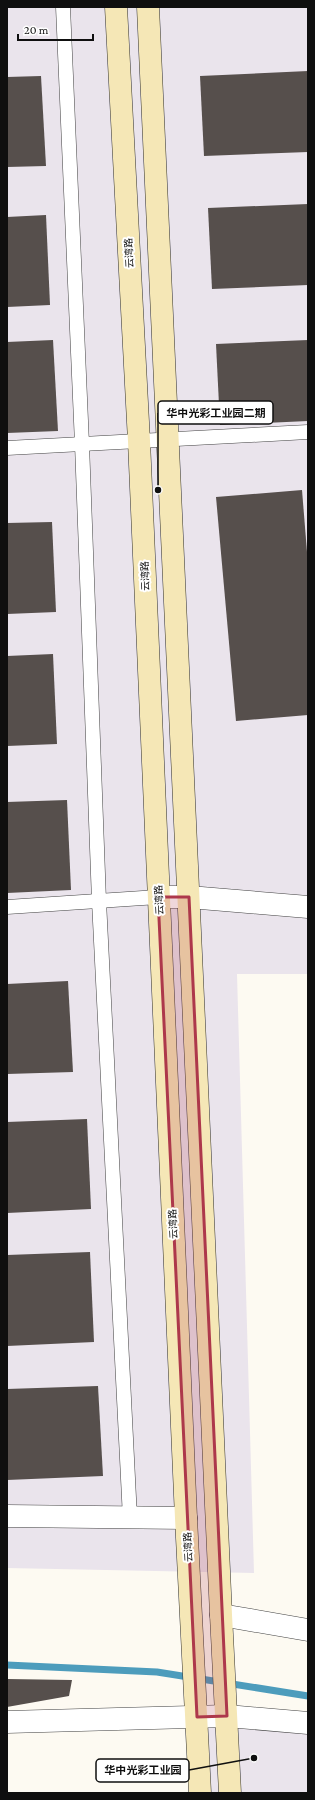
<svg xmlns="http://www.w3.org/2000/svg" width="315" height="1800" font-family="'Crimson Pro','Noto Sans SC',serif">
  <rect width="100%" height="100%" fill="#fdfaf2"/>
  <g fill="#eae4ec">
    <path d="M 7,7 L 308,7 L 308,974 L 237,974 L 254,1573 L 7,1568 Z"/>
    <path d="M 197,1717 L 308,1723 L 308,1793 L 202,1793 Z"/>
  </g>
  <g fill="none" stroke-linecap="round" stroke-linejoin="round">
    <path stroke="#4d9cbc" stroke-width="7" d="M 7,1665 L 157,1672 L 308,1696"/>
  </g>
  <g fill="#564f4c">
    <path d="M 308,71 L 308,152 L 204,156 L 200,76 Z"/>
    <path d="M 41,76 L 46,166 L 7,167 L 7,77 Z"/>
    <path d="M 308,204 L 308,285 L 212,289 L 208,208 Z"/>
    <path d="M 46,215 L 50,305 L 7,307 L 7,217 Z"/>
    <path d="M 53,340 L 58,431 L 7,433 L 7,342 Z"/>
    <path d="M 308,340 L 308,421 L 220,425 L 216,344 Z"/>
    <path d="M 302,490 L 308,564 L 308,715 L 236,721 L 216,497 Z"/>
    <path d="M 52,522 L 56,612 L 7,614 L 7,523 Z"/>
    <path d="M 53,654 L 57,744 L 7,746 L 7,656 Z"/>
    <path d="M 67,800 L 71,890 L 7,893 L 7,802 Z"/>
    <path d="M 68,981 L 73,1072 L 7,1074 L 7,984 Z"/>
    <path d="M 87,1119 L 91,1209 L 7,1213 L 7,1122 Z"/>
    <path d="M 90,1252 L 94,1342 L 7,1346 L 7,1255 Z"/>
    <path d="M 98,1386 L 103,1476 L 7,1480 L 7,1389 Z"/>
    <path d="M 7,1679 L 72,1680 L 69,1696 L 7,1707 Z"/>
  </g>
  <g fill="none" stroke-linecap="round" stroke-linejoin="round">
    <g stroke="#424242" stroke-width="15">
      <g id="lane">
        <path d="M 63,7 L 82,444 L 99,901 L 130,1518"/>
        <path d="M 7,448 L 308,432"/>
        <path d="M 7,907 L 158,897"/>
      </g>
    </g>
    <g stroke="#424242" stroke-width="23">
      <g id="street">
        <path d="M 158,897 L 189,897 L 308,907"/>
        <path d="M 7,1516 L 186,1518"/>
        <path d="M 221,1615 L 308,1630"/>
        <path d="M 7,1722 L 227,1716 L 308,1723"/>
      </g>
    </g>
    <g stroke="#313131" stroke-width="23">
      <g id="secondary">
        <path d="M 116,7 L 139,441 L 186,1518 L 200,1793"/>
        <path d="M 148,7 L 221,1615 L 230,1793"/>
      </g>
    </g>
    <use href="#lane" stroke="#fff" stroke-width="14"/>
    <use href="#street" stroke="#fff" stroke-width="22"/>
    <use href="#secondary" stroke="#f5e7b6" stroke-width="22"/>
  </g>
  <path fill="#ad384b" fill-opacity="0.2" stroke="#ad384b" stroke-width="3" stroke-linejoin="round" d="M 158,897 L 189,897 L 227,1716 L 197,1717 Z"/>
  <g text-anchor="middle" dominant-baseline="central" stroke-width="4" stroke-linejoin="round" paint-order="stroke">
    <g font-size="10" fill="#0f0f0f" stroke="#fff">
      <text transform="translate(129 253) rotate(-93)">云湾路</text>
      <text transform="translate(145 576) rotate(-92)">云湾路</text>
      <text transform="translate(159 900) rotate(-93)">云湾路</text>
      <text transform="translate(173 1224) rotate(-93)">云湾路</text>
      <text transform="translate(188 1547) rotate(-93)">云湾路</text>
    </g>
  </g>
  <path fill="none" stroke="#0f0f0f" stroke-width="1.5" d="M158 490L158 413M254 1758L189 1770"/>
  <g fill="#0f0f0f" stroke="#fff" stroke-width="1.5">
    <circle cx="158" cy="490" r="4"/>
    <circle cx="254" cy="1758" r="4"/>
  </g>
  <g fill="#fff" stroke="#0f0f0f" stroke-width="1.5">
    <rect x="158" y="401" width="115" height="23" rx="4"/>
    <rect x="96" y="1759" width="93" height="23" rx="4"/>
  </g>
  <g font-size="11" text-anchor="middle" font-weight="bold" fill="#0f0f0f">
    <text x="216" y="417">华中光彩工业园二期</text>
    <text x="143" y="1774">华中光彩工业园</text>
  </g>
  <rect width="315" height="1800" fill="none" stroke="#0f0f0f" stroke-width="16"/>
  <path d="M18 34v6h75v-6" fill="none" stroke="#0f0f0f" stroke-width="2"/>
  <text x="24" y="34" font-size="12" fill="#0f0f0f" stroke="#ffffff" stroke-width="3" paint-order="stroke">20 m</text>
</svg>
